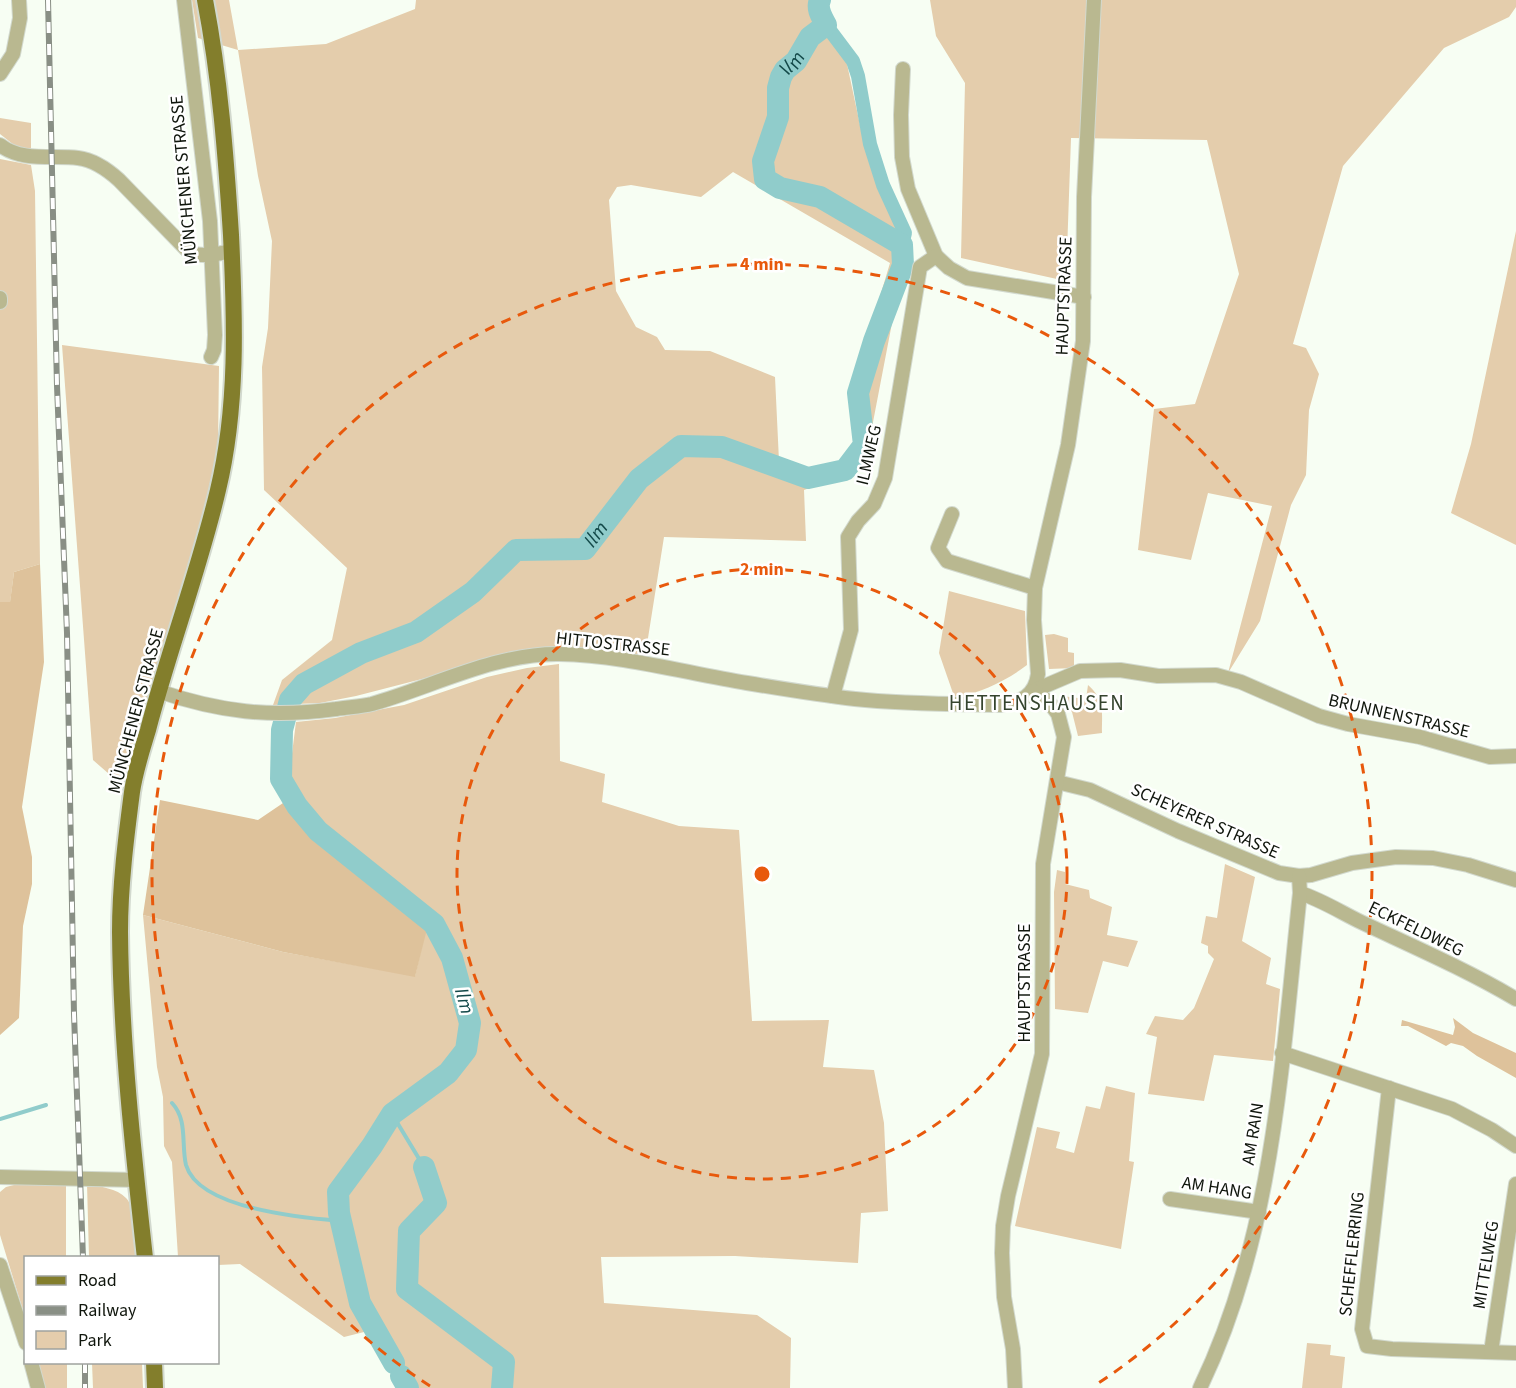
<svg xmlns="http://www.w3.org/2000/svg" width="1516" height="1388" font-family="'Source Sans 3',sans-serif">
  <rect width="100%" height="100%" fill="#f7fef3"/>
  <g fill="#e4cdac" fill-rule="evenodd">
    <path d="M 192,0 L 229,0 L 238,50 L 326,44 L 415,9 L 416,0 L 820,0 L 821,17 L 844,50 L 863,139 L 907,245 L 864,469 L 804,490 L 806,541 L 664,537 L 645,657 L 562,647 L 542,648 L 356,696 L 320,703 L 273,705 L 282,680 L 332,640 L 347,568 L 264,490 L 262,367 L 268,328 L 272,241 L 258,176 L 238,50 L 198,38 ZM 733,172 L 890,263 L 850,397 L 857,444 L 845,461 L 802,471 L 779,461 L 775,377 L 710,351 L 665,350 L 657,337 L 636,327 L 616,291 L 609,200 L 617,187 L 631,185 L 701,197 Z"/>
    <path d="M 930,0 L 1516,0 L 1516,7 L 1509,17 L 1444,48 L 1343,166 L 1293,344 L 1306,348 L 1319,374 L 1309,410 L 1306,475 L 1291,505 L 1260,621 L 1228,673 L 1272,506 L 1208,493 L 1191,560 L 1138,550 L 1154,409 L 1195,404 L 1239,274 L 1207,140 L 1071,138 L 1066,281 L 961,258 L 965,83 L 936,36 Z"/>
    <path d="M 0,118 L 31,123 L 31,151 L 19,149 L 0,134 Z"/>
    <path d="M 0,159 L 31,165 L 35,191 L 40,564 L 14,572 L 10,603 L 0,602 Z"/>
    <path d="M 1516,231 L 1516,545 L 1451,513 L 1471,444 Z"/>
    <path d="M 62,345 L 219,366 L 218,447 L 197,541 L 161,652 L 125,788 L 93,760 Z"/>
    <path d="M 949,591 L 1025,611 L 1027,665 C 1003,683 984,690 955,699 L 939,653 Z"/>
    <path d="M 1054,634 L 1068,638 L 1068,652 L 1074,653 L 1074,668 L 1049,669 L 1045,635 Z"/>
    <path d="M 559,664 L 560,761 L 605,774 L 602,802 L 679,826 L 739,830 L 752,1021 L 829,1020 L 823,1067 L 874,1070 L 884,1123 L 888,1211 L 861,1213 L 858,1263 L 735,1256 L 601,1257 L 604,1303 L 757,1315 L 791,1338 L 790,1388 L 402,1388 L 372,1330 L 344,1337 L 240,1264 L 218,1265 L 218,1258 L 178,1257 L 172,1162 L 164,1146 L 163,1097 L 157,1067 L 143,915 L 283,952 L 415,976 L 426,929 L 286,801 L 296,722 L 335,718 L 404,705 L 487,677 L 527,668 Z"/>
    <path d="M 1088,685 C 1105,700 1102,713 1102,733 L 1078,736 L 1072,712 L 1062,700 L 1062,696 L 1086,699 Z"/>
    <path d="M 1225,864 L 1255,877 L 1242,941 L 1271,958 L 1266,984 L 1280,989 L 1273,1061 L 1214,1055 L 1204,1101 L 1148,1094 L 1157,1037 L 1146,1034 L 1155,1016 L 1183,1020 L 1194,1008 L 1214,959 L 1208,953 L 1208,946 L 1201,943 L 1206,916 L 1217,918 Z"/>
    <path d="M 1057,870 L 1065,872 L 1065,884 L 1089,890 L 1090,898 L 1112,907 L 1107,935 L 1138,941 L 1128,967 L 1103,961 L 1088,1013 L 1055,1009 L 1054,892 Z"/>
    <path d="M 1106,1086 L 1135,1093 L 1129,1161 L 1134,1162 L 1121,1249 L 1015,1226 L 1037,1127 L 1060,1132 L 1056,1148 L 1074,1153 L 1086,1106 L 1100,1109 Z"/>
    <path d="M 18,1184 L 66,1185 L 66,1257 L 26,1258 L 25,1317 L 0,1235 L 0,1192 L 6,1187 Z"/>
    <path d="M 87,1184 C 100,1187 117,1188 126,1198 C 136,1207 135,1244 136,1257 L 89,1257 Z"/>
    <path d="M 1307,1343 L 1331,1345 L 1330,1355 L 1345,1357 L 1342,1388 L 1302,1388 Z"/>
    <path d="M 39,1363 L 67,1363 L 67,1388 L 45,1388 Z"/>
    <path d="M 92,1363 L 142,1363 L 143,1388 L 93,1388 Z"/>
  </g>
  <g fill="#dec29b">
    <path d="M 40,564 L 44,662 L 22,807 L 32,857 L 32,884 L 23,926 L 19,1018 L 0,1035 L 0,602 L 10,602 L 14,572 Z"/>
    <path d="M 160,800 L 258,820 L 286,801 L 427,929 L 415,977 L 283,952 L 143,915 Z"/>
    <path d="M 1453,1018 L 1473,1033 L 1516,1053 L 1516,1078 L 1477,1056 L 1463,1046 L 1451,1043 L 1446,1046 L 1408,1026 L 1401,1026 L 1402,1020 L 1453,1035 L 1455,1027 Z"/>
  </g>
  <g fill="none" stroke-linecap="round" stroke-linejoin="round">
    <g stroke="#90cccb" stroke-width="4">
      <path d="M 172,1103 C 188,1120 181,1144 186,1165 C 199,1209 302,1218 341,1221"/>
      <path d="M 392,1114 L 424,1167"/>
      <path d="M 0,1119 L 46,1105"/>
    </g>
    <path stroke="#90cccb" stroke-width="14" d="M 826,25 L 853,61 L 858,76 L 870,144 L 883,185 L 905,233 L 902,245"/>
    <g stroke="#90cccb" stroke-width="22">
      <path d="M 424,1167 L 436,1203 L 409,1231 L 407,1289 L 504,1362 L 502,1388"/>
      <path id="s1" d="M 394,1363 L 360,1303 L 339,1213 L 338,1192 L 372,1146 L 392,1114 L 448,1073 L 466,1050 L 470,1023 L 452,958 L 434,924 L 318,831 L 297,806 L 281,779 L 282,730 L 290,700 L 304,684 L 361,653 L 416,632 L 473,592 L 516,550 L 585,549 L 639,479 L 681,446 L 722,447 L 808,478 L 845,470 L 864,445 L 858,393 L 874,341 L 903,265 L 902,245 L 820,197 L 780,188 L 765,179 L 763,161 L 778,117 L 778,88 L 781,77 L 785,70 L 796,61 L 810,37 L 826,25 C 822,17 816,9 820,0"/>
      <path d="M 401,1376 L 408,1388"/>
    </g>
    <g stroke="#d2d9ce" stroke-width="16">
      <g id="minor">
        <path d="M 184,0 L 210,221 L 215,335 L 214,350 L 211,357"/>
        <path d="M 903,69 L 901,115 L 902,157 L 908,189 L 936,256 L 949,268 L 967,278 L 1084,297"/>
        <path d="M 0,74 L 13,54 L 20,18 L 19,0"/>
        <path d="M 0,145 C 21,162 54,155 78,158 C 94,160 108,170 119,180 L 189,252 C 203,258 217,254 231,251"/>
        <path d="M 0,298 L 0,302"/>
        <path d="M 952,514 L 938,548 L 947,561 L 1035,588"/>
        <path d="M 158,691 C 220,712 270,718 336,709 C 348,707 360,707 372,704 C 432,687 496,653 559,654 C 623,655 685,673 747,683 C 783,689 819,695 855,699 C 903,704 952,704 1000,705 C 1020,702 1035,697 1038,674 L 1034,620 L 1035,588 L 1068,445 L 1083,341 L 1084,197 L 1094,0"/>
        <path d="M 1033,691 L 1080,671 L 1120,670 L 1158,676 L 1216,675 L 1241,682 L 1319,716 L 1348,724 L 1420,737 L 1490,757 L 1516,756"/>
        <path d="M 833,696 L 851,630 L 848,537 L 858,521 L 874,504 L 885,478 L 920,267 L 936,256"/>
        <path d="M 1057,782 L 1090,790 L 1178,831 L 1279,873 L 1299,876 L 1311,875 L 1352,863 L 1396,857 L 1433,858 L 1468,865 L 1516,880"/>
        <path d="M 1300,893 C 1322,900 1342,913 1363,923 C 1414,947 1467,970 1516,999"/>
        <path d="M 1282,1053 L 1452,1109 L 1492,1130 L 1516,1146"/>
        <path d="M 1389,1088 L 1362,1329 L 1367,1346 L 1392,1349 L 1516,1353"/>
        <path d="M 0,1177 L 137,1180"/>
        <path d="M 1170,1199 L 1259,1212"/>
        <path d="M 0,1265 L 26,1343"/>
        <path d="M 1491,1352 L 1516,1184"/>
        <path d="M 31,1362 L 38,1388"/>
        <path d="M 1015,1388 L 1013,1349 L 1004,1297 L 1002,1253 L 1003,1226 L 1008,1196 L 1042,1054 L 1043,864 L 1064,737 L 1058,714 L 1049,702 L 1033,691"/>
        <path d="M 1200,1388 C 1274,1235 1282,1059 1300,893 L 1299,876"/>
      </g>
    </g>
    <g stroke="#d2d9ce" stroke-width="20">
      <g id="major">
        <path d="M 145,1258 C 133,1150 121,1041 120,932 C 120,885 126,838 132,792 C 135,771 142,750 148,730 C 169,649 199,571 218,490 C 238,407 235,320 231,235 C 226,157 220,78 205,0"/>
        <path d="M 154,1362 L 155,1388"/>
      </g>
    </g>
    <use href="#minor" stroke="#b9b890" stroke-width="14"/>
    <use href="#major" stroke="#837e2c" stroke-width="16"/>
    <g stroke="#898f85" stroke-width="6">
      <g id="rail">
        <path d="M 48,0 L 57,386 L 67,633 L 74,1014 L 83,1258"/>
        <path d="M 85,1362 L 85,1388"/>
      </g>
    </g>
    <use href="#rail" stroke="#fff" stroke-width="4" stroke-dasharray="11" stroke-linecap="butt"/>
  </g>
  <g fill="none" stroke="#e8590c" stroke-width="3" stroke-dasharray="10 8">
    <circle cx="762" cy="874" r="305"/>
    <path d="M430 1386A610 610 0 1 1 1094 1386"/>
  </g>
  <g text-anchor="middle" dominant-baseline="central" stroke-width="5" stroke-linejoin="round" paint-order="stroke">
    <g font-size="18" fill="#10160d" stroke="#fff">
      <text transform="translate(184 180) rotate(-95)">MÜNCHENER STRASSE</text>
      <text transform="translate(1064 296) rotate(-88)">HAUPTSTRASSE</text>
      <text transform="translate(869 455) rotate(-77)">ILMWEG</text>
      <text transform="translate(613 644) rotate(6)">HITTOSTRASSE</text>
      <text transform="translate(136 711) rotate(-75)">MÜNCHENER STRASSE</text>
      <text transform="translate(1399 716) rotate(13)">BRUNNENSTRASSE</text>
      <text transform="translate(1205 821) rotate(24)">SCHEYERER STRASSE</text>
      <text transform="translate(1416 929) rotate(26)">ECKFELDWEG</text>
      <text transform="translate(1024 983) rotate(-90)">HAUPTSTRASSE</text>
      <text transform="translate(1253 1134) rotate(-81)">AM RAIN</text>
      <text transform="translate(1217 1188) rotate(9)">AM HANG</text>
      <text transform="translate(1352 1254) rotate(-84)">SCHEFFLERRING</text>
      <text transform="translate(1486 1265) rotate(-81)">MITTELWEG</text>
    </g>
    <g font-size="20" font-style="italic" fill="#134949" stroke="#fff">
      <text stroke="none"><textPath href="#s1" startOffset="1974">Ilm</textPath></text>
      <text stroke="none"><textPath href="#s1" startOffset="1164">Ilm</textPath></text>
      <text transform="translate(464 1001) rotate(75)">Ilm</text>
    </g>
    <g font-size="21" letter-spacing="1.5" fill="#35442e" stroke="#fff">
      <text x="1037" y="703">HETTENSHAUSEN</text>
    </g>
  </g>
  <circle cx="762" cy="874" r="9" fill="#e8590c" stroke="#fff" stroke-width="3"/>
  <g font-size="18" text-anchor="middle" font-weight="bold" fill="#e8590c" stroke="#fff" stroke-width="5" stroke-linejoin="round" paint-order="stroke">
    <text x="762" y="270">4 min</text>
    <text x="762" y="575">2 min</text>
  </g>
  <rect x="24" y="1256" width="195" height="108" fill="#ffffff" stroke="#9fa29e" stroke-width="1.5"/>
  <rect x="36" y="1276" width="30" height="9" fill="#837e2c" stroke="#9fa29e" stroke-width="1.5"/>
  <text x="78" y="1286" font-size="18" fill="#10160d">Road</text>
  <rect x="36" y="1306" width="30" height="9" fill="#898f85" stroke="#9fa29e" stroke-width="1.5"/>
  <text x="78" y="1316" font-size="18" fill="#10160d">Railway</text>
  <rect x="36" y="1331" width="30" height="18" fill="#e4cdac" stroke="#9fa29e" stroke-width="1.5"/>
  <text x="78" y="1346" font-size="18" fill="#10160d">Park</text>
</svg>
